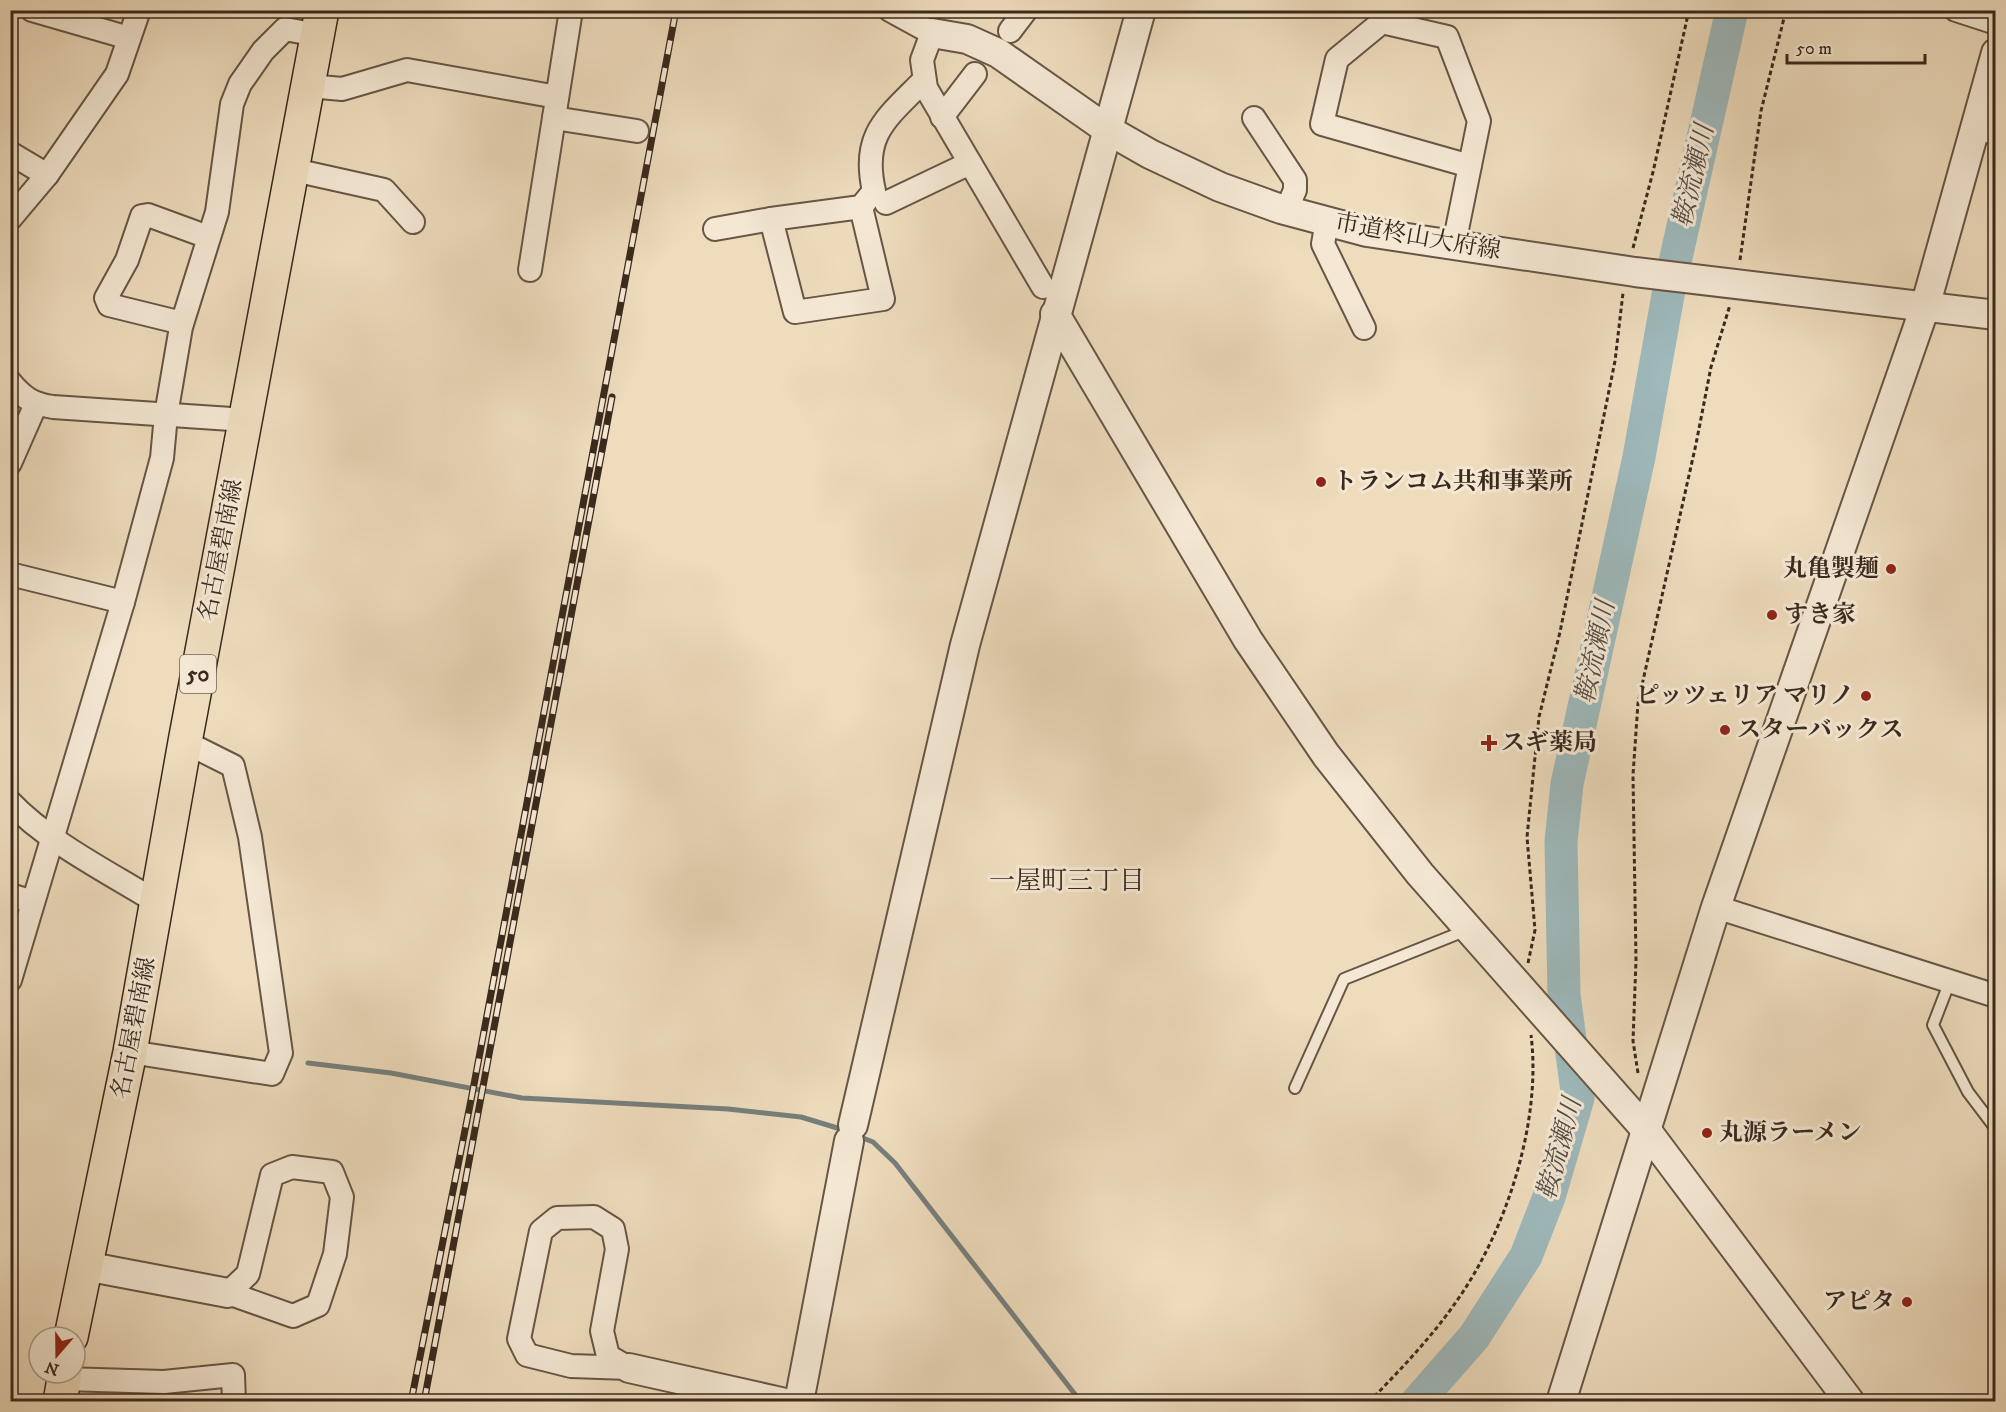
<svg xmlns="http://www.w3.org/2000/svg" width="2006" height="1412" font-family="'IM FELL DW Pica','Noto Serif JP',serif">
  <rect width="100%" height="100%" fill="#eedcbd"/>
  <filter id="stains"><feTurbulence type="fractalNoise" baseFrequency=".00333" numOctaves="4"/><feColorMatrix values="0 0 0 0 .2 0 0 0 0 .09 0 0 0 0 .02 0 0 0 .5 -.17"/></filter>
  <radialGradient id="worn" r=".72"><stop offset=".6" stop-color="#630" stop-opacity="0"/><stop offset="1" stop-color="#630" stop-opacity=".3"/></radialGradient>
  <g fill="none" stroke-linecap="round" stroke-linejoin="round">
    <g stroke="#767f7c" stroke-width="5">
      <path d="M 308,1063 L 391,1073 L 522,1098 L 728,1109 L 801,1117 L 844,1130"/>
      <path d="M 858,1136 L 873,1142 L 895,1163 L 1081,1402"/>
    </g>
    <path stroke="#9eb9bc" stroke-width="33" d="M 1417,1402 L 1474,1337 L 1526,1256 L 1549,1197 L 1578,1098 L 1564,995 L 1561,842 L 1567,784 L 1639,457 L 1670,284 L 1732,10"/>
    <g stroke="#675645" stroke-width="14">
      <g id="service">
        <path d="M 1950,981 L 1933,1025 L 1968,1092 L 1996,1129"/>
        <path d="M 1295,1088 L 1344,979 L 1467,930"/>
      </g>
    </g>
    <g stroke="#675645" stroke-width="26">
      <g id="minor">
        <path d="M 32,10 L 129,38"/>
        <path d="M 890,10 L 932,33 L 922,60 L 926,88 L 1043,287"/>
        <path d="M 1956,10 L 1996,23"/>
        <path d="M 1010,31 L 1026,10"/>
        <path d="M 309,86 L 342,89 L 407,70 L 557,97"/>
        <path d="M 942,117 L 975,74"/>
        <path d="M 554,118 L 637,131"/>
        <path d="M 1254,118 L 1295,180 L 1295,190 L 1286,211"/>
        <path d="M 1976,126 L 1996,134"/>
        <path d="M 10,153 L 47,175"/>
        <path d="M 294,170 L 384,190 L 413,222"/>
        <path d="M 886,203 L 970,163"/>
        <path d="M 861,207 L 883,299 L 795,312 L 771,219 L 861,207 L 874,191 C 861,134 887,118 924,80"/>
        <path d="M 10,219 L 47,175 L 117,74 L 139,10"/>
        <path d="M 1327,221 L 1323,244 L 1364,328"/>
        <path d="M 715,229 L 771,219"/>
        <path d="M 1454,244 L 1479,121 L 1447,37 L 1382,22 L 1337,59 L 1322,124 L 1470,166"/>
        <path d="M 530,270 L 571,10"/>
        <path d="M 182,323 L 109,305 L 106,298 L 127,260 L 142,216 L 148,215 L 208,237"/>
        <path d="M 10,382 C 23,398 33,404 53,407 L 246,420"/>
        <path d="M 10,463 L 36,404"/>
        <path d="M 10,574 L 123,602"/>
        <path d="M 10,802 C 49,843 110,873 158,903"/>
        <path d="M 10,895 L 33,902"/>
        <path d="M 1716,907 L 1996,996"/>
        <path d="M 10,980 L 123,602 L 162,458 L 166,415 L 181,327 L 217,212 L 232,104 L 240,84 L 263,51 L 285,29 L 317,35"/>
        <path d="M 130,1052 L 272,1074 L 281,1053 L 250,837 L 233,766 L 185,742"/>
        <path d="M 292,1167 L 332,1172 L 342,1197 L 335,1254 L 318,1305 L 293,1316 L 228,1293 L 248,1274 L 272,1175 Z"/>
        <path d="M 594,1217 L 613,1229 L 617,1249 L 602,1331 L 608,1356 L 629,1368 L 571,1366 L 527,1355 L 519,1339 L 541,1231 L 557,1218 Z"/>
        <path d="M 64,1379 L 164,1382 L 233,1375 L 234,1402"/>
      </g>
    </g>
    <g stroke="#675645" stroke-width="32">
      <g id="tertiary">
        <path d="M 932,33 L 967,39 L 998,53 L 1108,130 L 1150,154 L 1220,187 L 1281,209 L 1367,232 L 1635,272 L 1996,315"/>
        <path d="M 1055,314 L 1248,640 L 1326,755 L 1420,874 L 1647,1131 L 1850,1402"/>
        <path d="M 853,1125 L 965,645 L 1141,10"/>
        <path d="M 85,1266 L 228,1293"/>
        <path d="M 629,1368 L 781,1402"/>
        <path d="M 799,1402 L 849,1141"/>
        <path d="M 1561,1402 L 1716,907 L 1925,307 L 1996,53"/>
      </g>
    </g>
    <g stroke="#3a291d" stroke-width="36">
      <g id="primary">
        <path d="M 71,1337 L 130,1052 L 185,742 L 322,10"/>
        <path d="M 60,1402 L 65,1373"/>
      </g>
    </g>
    <g stroke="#3a291d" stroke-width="3" stroke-dasharray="4.5 3" stroke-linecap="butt">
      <path d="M 1633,248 L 1653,172 L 1689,10"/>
      <path d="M 1740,260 L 1761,111 L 1786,10"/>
      <path d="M 1528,963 L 1535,930 L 1527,837 L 1539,717 L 1560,632 L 1615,361 L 1623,293"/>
      <path d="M 1638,1073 L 1633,1041 L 1636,960 L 1633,775 L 1638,703 L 1696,444 L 1711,367 L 1730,305"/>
      <path d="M 1369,1402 C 1400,1370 1431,1338 1456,1302 C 1506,1232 1542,1121 1531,1035"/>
    </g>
    <use href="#service" stroke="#f4e8d4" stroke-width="10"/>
    <use href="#minor" stroke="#f4e8d4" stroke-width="22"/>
    <use href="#tertiary" stroke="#f4e8d4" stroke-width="28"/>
    <use href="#primary" stroke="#eedcbd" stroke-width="33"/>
    <g stroke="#3a291d" stroke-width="7">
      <g id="rail">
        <path d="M 411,1402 L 472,1095 L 676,10"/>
        <path d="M 424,1402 L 612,397"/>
      </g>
    </g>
    <use href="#rail" stroke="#f4e8d4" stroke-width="4.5" stroke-dasharray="14" stroke-linecap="butt"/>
  </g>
  <g fill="#8f2418" stroke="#f4e8d4" stroke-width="2">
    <circle cx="1321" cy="482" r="6"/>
    <circle cx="1891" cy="569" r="6"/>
    <circle cx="1772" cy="615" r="6"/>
    <circle cx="1866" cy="696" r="6"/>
    <circle cx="1725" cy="730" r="6"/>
    <path d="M1486 734h6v6h6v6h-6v6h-6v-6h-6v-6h6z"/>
    <circle cx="1707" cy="1133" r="6"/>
    <circle cx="1907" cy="1302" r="6"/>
  </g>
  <g text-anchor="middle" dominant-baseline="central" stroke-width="6" stroke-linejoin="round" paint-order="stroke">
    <rect fill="#f4e8d4" stroke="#726254" stroke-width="1.5" x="180" y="655" width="36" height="38" rx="4.5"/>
    <g font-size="22" font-weight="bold" fill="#3a291d">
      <text x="198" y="674">50</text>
    </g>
    <g font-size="24" fill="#3a291d" stroke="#f4e8d4">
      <text transform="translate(1418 237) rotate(10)">市道柊山大府線</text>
      <text transform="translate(221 550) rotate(-79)">名古屋碧南線</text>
      <text transform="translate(134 1028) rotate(-79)">名古屋碧南線</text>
    </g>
    <g font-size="24" font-weight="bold" fill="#3a291d" stroke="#f4e8d4" text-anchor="start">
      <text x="1333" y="482">トランコム共和事業所</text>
      <text x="1879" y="569" text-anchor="end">丸亀製麺</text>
      <text x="1784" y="615">すき家</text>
      <text x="1854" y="696" text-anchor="end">ピッツェリア マリノ</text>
      <text x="1737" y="730">スターバックス</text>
      <text x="1501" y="743">スギ薬局</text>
      <text x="1719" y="1133">丸源ラーメン</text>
      <text x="1895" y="1302" text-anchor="end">アピタ</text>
    </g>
    <g font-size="26" font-style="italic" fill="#534d45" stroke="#f4e8d4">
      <text transform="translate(1694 176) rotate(-77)">鞍流瀬川</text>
      <text transform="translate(1596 652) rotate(-78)">鞍流瀬川</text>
      <text transform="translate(1560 1149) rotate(-75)">鞍流瀬川</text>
    </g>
    <g font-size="26" fill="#3a291d" stroke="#f4e8d4">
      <text x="1067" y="881">一屋町三丁目</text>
    </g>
  </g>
  <rect width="2006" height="1412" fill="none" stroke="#eedcbd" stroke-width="36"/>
  <rect x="12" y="12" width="1982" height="1388" fill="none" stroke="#3a291d" stroke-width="3"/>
  <rect x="18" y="18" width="1970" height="1376" fill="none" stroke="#3a291d" stroke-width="1.5"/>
  <g transform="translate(57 1355) rotate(200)"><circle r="28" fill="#f4e8d4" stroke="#aa9c8b" stroke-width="1.5"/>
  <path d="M0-4.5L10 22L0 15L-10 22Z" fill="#8f2418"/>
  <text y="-9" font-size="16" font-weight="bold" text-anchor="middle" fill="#3a291d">N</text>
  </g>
  <path d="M1787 54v9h138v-9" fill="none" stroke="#3a291d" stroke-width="3"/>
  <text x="1796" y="54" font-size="18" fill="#3a291d" stroke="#f4e8d4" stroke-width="4.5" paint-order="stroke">50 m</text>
  <rect width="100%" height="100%" filter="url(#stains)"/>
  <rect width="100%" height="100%" fill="url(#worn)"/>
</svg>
